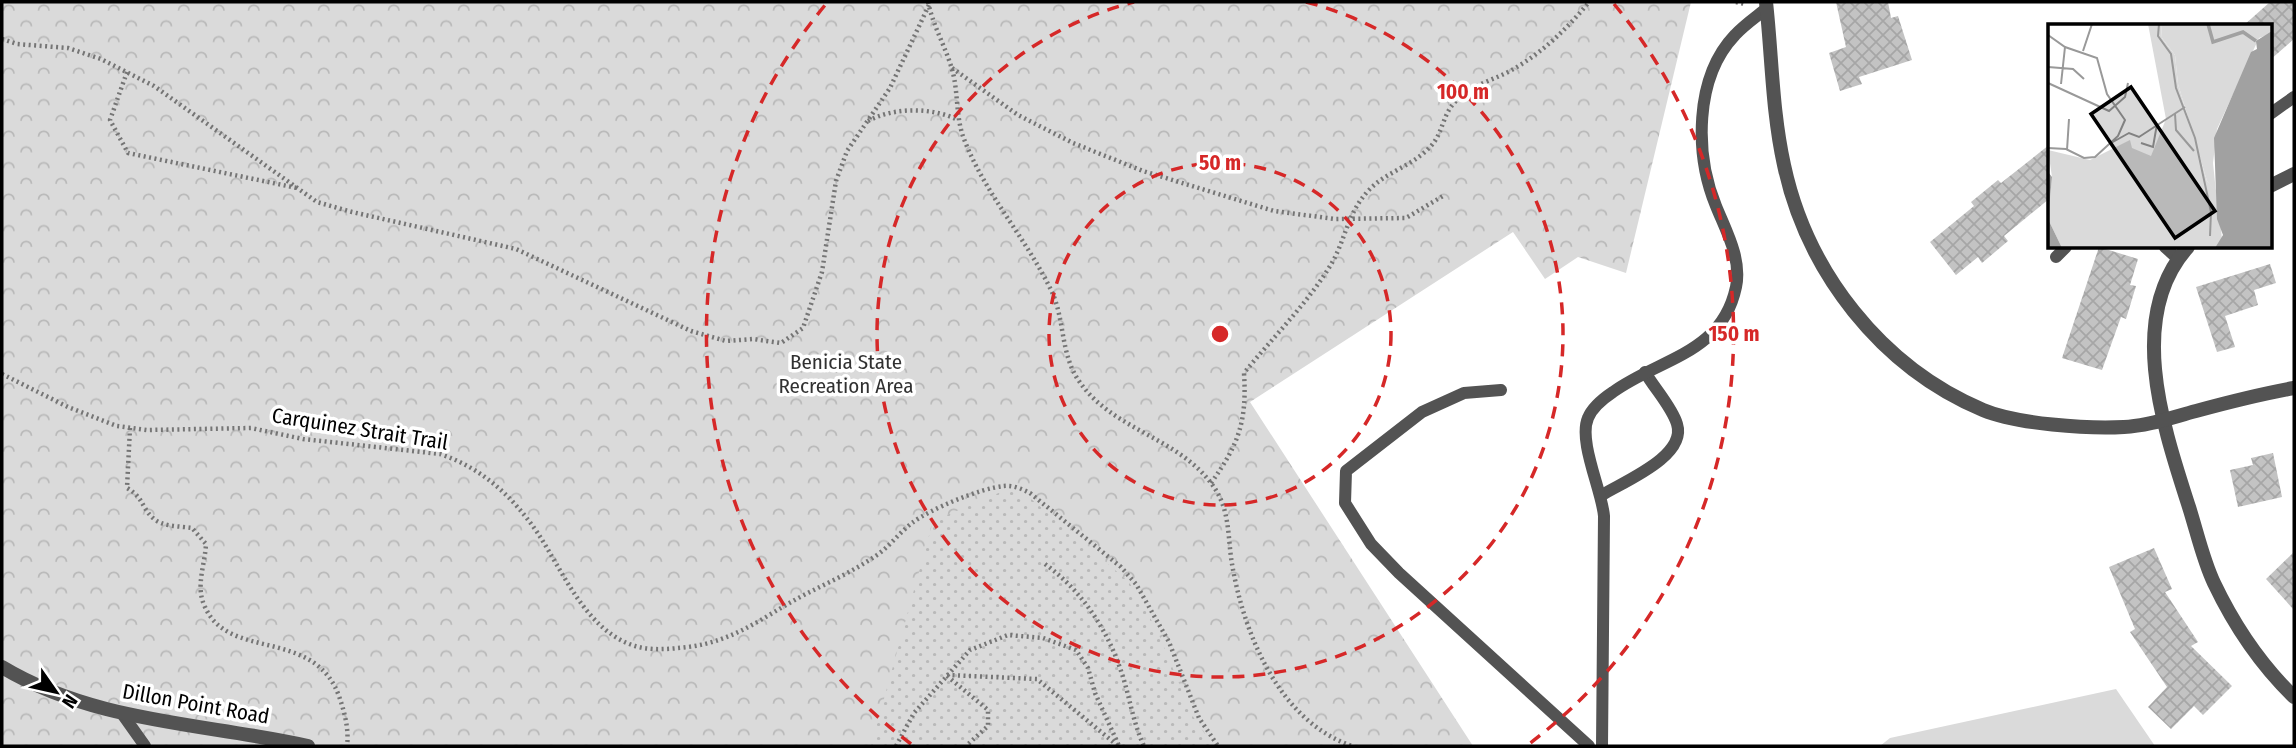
<svg xmlns="http://www.w3.org/2000/svg" width="2296" height="748" font-family="'Fira Sans Condensed',sans-serif">
  <defs>
    <pattern id="park-crowns" width="20" height="18" patternUnits="userSpaceOnUse" patternTransform="scale(1.75)"><rect width="20" height="18" fill="#dadada"/><path d="M2 6a3 3 0 1 1 6 0M12 15a3 3 0 1 1 6 0" fill="none" stroke="#b9b9b9"/></pattern>
    <pattern id="garden-dots" width="8" height="8" patternUnits="userSpaceOnUse" patternTransform="scale(1.75)"><rect width="8" height="8" fill="#dadada"/><path d="M2 2h.1M6 6h.1" fill="none" stroke="#b9b9b9" stroke-width="1.8" stroke-linecap="round"/></pattern>
    <pattern id="building-cross-hatch" width="8" height="8" patternUnits="userSpaceOnUse" patternTransform="scale(1.75)"><rect width="8" height="8" fill="#c3c3c3"/><path d="M0 0l8 8M0 8l8-8" fill="none" stroke="#a6a6a6"/></pattern>
  </defs>
  <rect width="100%" height="100%" fill="#fff"/>
  <path fill="#dadada" d="M 2116,689 L 2155,746 L 1880,746 L 1890,738 Z"/>
  <path fill="url(#park-crowns)" d="M 2,2 L 1691,2 L 1626,273 L 1578,257 L 1545,279 L 1513,232 L 1250,402 L 1473,746 L 2,746 Z"/>
  <path fill="url(#garden-dots)" d="M 1001,492 L 1018,492 L 1030,498 L 1129,582 L 1157,630 L 1192,715 L 1213,746 L 871,746 L 933,521 Z"/>
  <g fill="url(#building-cross-hatch)">
    <path d="M 1836,2 L 1888,2 L 1891,18 L 1898,16 L 1912,60 L 1859,77 L 1862,84 L 1840,91 L 1829,53 L 1846,47 Z"/>
    <path d="M 2270,2 L 2294,2 L 2294,39 L 2270,60 L 2270,26 L 2243,26 Z"/>
    <path d="M 2049,145 L 2049,199 L 2004,236 L 2008,241 L 1982,263 L 1978,257 L 1956,275 L 1930,242 L 1974,206 L 1971,202 L 1998,180 L 2001,183 Z"/>
    <path d="M 2099,247 L 2138,259 L 2130,285 L 2136,286 L 2126,319 L 2121,317 L 2102,370 L 2062,358 Z"/>
    <path d="M 2270,264 L 2276,283 L 2254,290 L 2258,305 L 2225,316 L 2235,347 L 2217,352 L 2196,287 Z"/>
    <path d="M 2273,453 L 2282,497 L 2238,507 L 2230,470 L 2253,465 L 2251,458 Z"/>
    <path d="M 2154,548 L 2172,589 L 2165,592 L 2198,642 L 2191,646 L 2232,686 L 2203,715 L 2194,706 L 2171,729 L 2148,707 L 2167,687 L 2130,632 L 2135,629 L 2109,567 Z"/>
    <path d="M 2294,552 L 2294,610 L 2266,579 Z"/>
  </g>
  <g fill="none" stroke-linecap="round" stroke-linejoin="round">
    <g stroke="#757575" stroke-width="4.5" stroke-dasharray="2 3.5" stroke-linecap="butt">
      <path d="M 928,2 C 933,25 944,44 951,66 C 959,90 955,116 964,139 C 985,194 1026,238 1051,290 C 1065,318 1060,354 1079,381 C 1113,432 1185,438 1217,492 C 1230,514 1228,541 1232,564 C 1244,634 1279,721 1352,746"/>
      <path d="M 1736,2 L 1745,4"/>
      <path d="M 2,39 L 17,44 L 68,48 L 101,59 L 154,86 L 317,202 L 352,212 L 516,249 L 691,331 L 726,341 L 753,339 L 781,343 L 803,328 L 822,272 L 836,181 L 847,151 L 890,88 L 929,5"/>
      <path d="M 952,68 L 1018,115 L 1073,143 L 1143,171 L 1274,211 L 1335,219 L 1406,218 L 1443,196"/>
      <path d="M 127,72 L 110,120 L 128,153 L 297,188"/>
      <path d="M 868,121 C 894,107 932,107 958,120"/>
      <path d="M 2,374 L 68,407 L 117,426 L 147,430 L 251,428 L 303,439 L 440,454 C 482,468 512,496 537,532 C 563,571 586,631 635,646 C 652,651 670,649 688,647 C 735,641 763,617 802,596 C 827,583 854,571 877,555 C 890,546 899,533 912,523 C 930,509 981,488 1004,486 C 1013,485 1022,489 1030,493 L 1121,567 L 1136,584 L 1169,642 L 1199,718 L 1218,746"/>
      <path d="M 130,428 L 127,488 C 144,498 141,507 153,518 C 162,527 180,526 192,528 L 206,544 C 205,565 195,587 205,607 C 229,662 316,626 340,699 C 345,714 349,730 347,746"/>
      <path d="M 1211,483 C 1239,444 1247,421 1244,373 C 1273,337 1310,301 1333,261 C 1346,237 1348,212 1369,190 C 1386,172 1412,166 1429,148 C 1443,135 1442,115 1455,102 C 1469,86 1491,81 1510,71 C 1541,54 1567,29 1589,2"/>
      <path d="M 1045,564 C 1082,591 1108,630 1122,674 C 1130,698 1133,723 1144,746"/>
      <path d="M 947,675 L 1037,679 L 1117,745"/>
      <path d="M 947,676 L 988,710 L 988,726 L 966,746"/>
      <path d="M 896,746 L 914,713 L 970,650 L 1008,635 L 1043,638 L 1076,650 L 1088,668 L 1095,693 L 1119,746"/>
    </g>
    <g stroke="#535353" stroke-width="12">
      <path d="M 2270,114 L 2294,97"/>
      <path d="M 2165,247 L 2177,258"/>
      <path d="M 2056,257 L 2066,247"/>
      <path d="M 1501,390 L 1464,393 L 1422,412 L 1346,471 L 1345,503 L 1371,544 L 1399,573 L 1589,746"/>
      <path d="M 1602,495 C 1625,481 1687,456 1677,424 C 1672,407 1654,388 1645,372"/>
      <path d="M 123,715 L 145,746"/>
      <path d="M 1602,746 L 1604,516 C 1602,491 1578,441 1588,418 C 1592,408 1604,398 1613,392 C 1660,358 1722,354 1736,287 C 1742,259 1726,231 1716,206 C 1695,155 1694,78 1735,35 C 1744,25 1756,17 1767,8"/>
    </g>
    <g stroke="#535353" stroke-width="14">
      <path d="M 2270,186 L 2294,174"/>
      <path d="M 2188,247 C 2125,317 2164,429 2189,507 C 2197,532 2203,560 2214,583 C 2234,625 2261,665 2294,697"/>
      <path d="M 2,667 C 95,723 205,723 308,746"/>
    </g>
    <path stroke="#535353" stroke-width="14" d="M 1766,2 C 1772,56 1772,111 1784,165 C 1807,272 1881,367 1983,410 C 2016,424 2088,429 2124,427 C 2148,426 2173,417 2196,411 C 2229,402 2261,394 2294,388"/>
  </g>
  <g fill="none" stroke="#d62828" stroke-width="3.5" stroke-dasharray="12 9">
    <circle cx="1220" cy="334" r="171"/>
    <path d="M1306 2A343 343 0 1 1 1134 2"/>
    <path d="M911 744A514 514 0 0 1 826 4M1614 4A514 514 0 0 1 1529 744"/>
  </g>
  <g text-anchor="middle" dominant-baseline="central" stroke-width="7" stroke-linejoin="round" paint-order="stroke">
    <g font-size="21" fill="#313131" stroke="#fff">
      <text x="846" y="362">Benicia State<tspan x="846" dy="24">Recreation Area</tspan></text>
    </g>
    <g font-size="21" fill="#000" stroke="#fff">
      <text transform="translate(360 429) rotate(9)">Carquinez Strait Trail</text>
      <text transform="translate(196 704) rotate(10)">Dillon Point Road</text>
    </g>
  </g>
  <g transform="translate(2048 24)">
    <rect width="224" height="224" fill="#fff"/>
    <path d="M 113,0 L 224,0 L 222,10 L 211,14 L 169,105 L 165,139 L 168,168 L 159,157 L 130,60 L 127,31 L 114,14 Z" fill="#dadada"/>
    <path d="M 100,0 L 113,0 L 114,14 L 127,31 L 130,60 L 159,157 L 170,169 L 174,216 L 167,224 L 14,224 L 0,195 L 4,153 L 0,126 L 42,136 L 82,116 L 84,124 L 103,132 L 118,95 Z" fill="#dadada"/>
    <path d="M 128,110 L 149,135 L 121,145 L 117,132 L 121,112 Z" fill="#dadada"/>
    <path d="M 224,7 L 224,224 L 167,224 L 175,211 L 169,195 L 166,114 L 203,28 L 209,25 L 208,17 ZM 0,148 L 4,153 L 0,195 L 14,224 L 0,224 Z" fill="#a1a1a1"/>
    <path fill="none" stroke="#a1a1a1" stroke-width="3.5" d="M 160,0 L 165,18 L 195,8 L 208,17"/>
    <path fill="none" stroke="#999" stroke-width="2" d="M 111,0 L 110,12 L 123,30 L 128,64 L 147,114 L 163,188 L 162,212M 0,11 L 17,23 L 49,34 L 59,70 L 77,96 L 70,112 L 47,133 L 36,134 L 18,125 L 0,124M 35,27 L 44,0M 0,43 L 25,45 L 36,55M 0,59 L 61,87 L 77,73 L 80,59M 13,60 L 17,23M 127,90 L 128,106 L 146,127M 63,119 L 81,109 L 91,113 L 137,83M 93,119 L 105,123 L 109,100M 19,126 L 21,95"/>
    <path fill="#000" fill-opacity="0.15" stroke="#000" stroke-width="3.5" d="M 83,63 L 167,187 L 127,214 L 43,90 Z"/>
    <rect width="224" height="224" fill="none" stroke="#000" stroke-width="3.5"/>
  </g>
  <circle cx="1220" cy="334" r="10" fill="#d62828" stroke="#fff" stroke-width="3.5"/>
  <g font-size="21" text-anchor="middle" font-weight="bold" fill="#d62828" stroke="#fff" stroke-width="7" stroke-linejoin="round" paint-order="stroke">
    <text x="1463" y="99">100 m</text>
    <text x="1220" y="170">50 m</text>
    <text x="1734" y="341">150 m</text>
  </g>
  <rect width="2296" height="748" fill="none" stroke="#000000" stroke-width="7"/>
  <g transform="translate(56 692) rotate(124)" stroke="#ffffff" stroke-width="5" paint-order="stroke">
  <path d="M0-5L12 26L0 18L-12 26Z" fill="#000000"/>
  <text y="-10" font-size="19" font-weight="bold" text-anchor="middle" fill="#000000">N</text>
  </g>
</svg>
